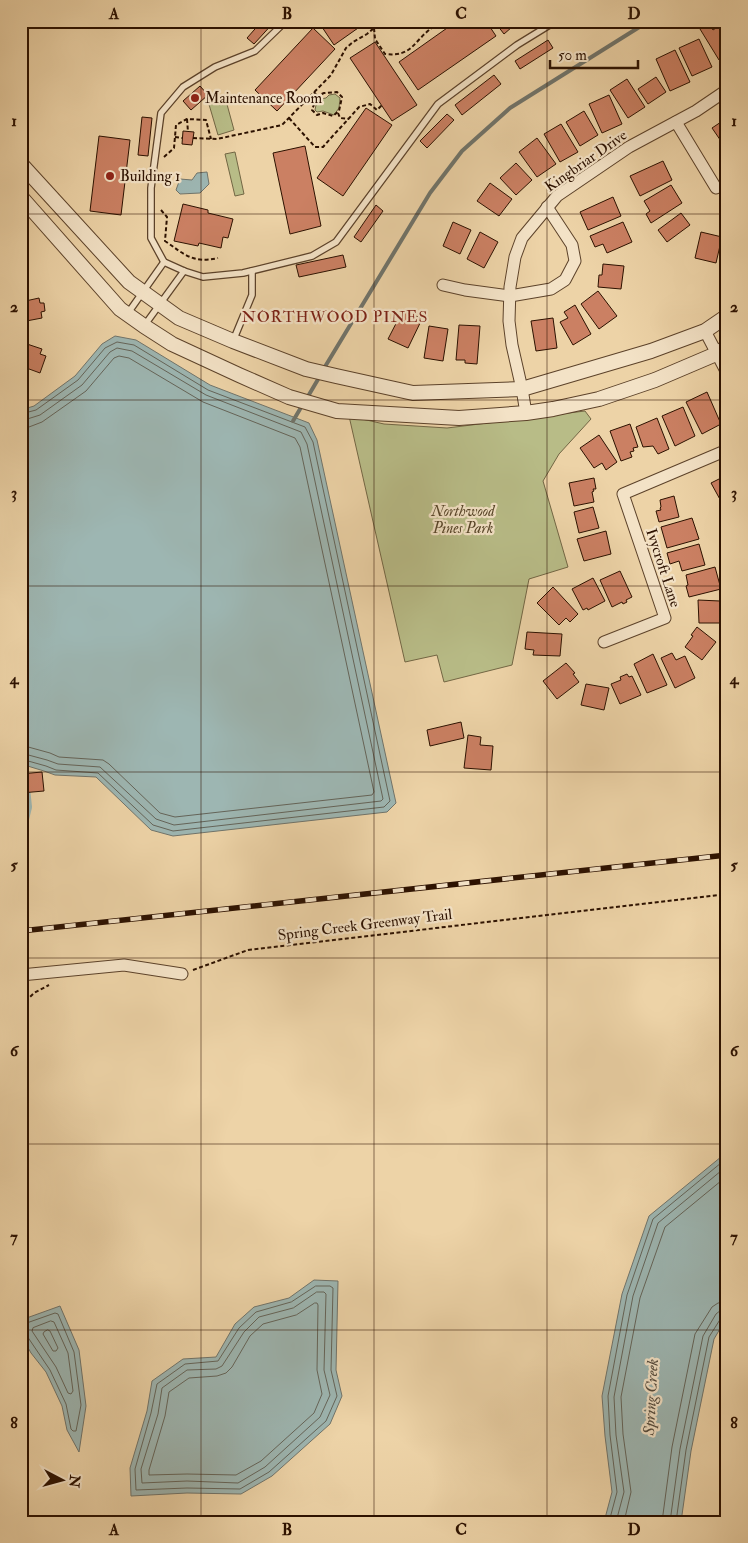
<svg xmlns="http://www.w3.org/2000/svg" width="748" height="1543" font-family="'IM FELL Double Pica',serif">
  <rect width="100%" height="100%" fill="#edd3a7"/>
  <filter id="stains"><feTurbulence type="fractalNoise" baseFrequency=".004" numOctaves="4"/><feColorMatrix values="0 0 0 0 .2 0 0 0 0 .09 0 0 0 0 .02 0 0 0 .5 -.17"/></filter>
  <radialGradient id="worn" r=".72"><stop offset=".6" stop-color="#630" stop-opacity="0"/><stop offset="1" stop-color="#630" stop-opacity=".3"/></radialGradient>
  <g fill="#b8bc87" stroke="#726644">
    <path d="M 335,94 L 340,98 L 339,108 L 334,115 L 323,111 L 317,112 L 315,110 L 316,105 L 319,104 L 320,99 L 326,98 L 329,95 Z"/>
    <path d="M 225,97 L 234,130 L 218,135 L 208,101 Z"/>
    <path d="M 235,152 L 244,194 L 235,196 L 225,154 Z"/>
    <path d="M 585,411 L 591,419 L 559,454 L 543,481 L 568,567 L 529,579 L 512,665 L 444,682 L 437,655 L 405,662 L 349,416 L 384,424 L 447,428 Z"/>
  </g>
  <g fill="#9db6b2" stroke="#70746b">
    <path d="M 207,172 L 209,184 L 200,193 L 180,194 L 176,190 L 180,179 L 192,180 L 197,173 Z"/>
    <path d="M 115,336 L 136,340 L 210,385 L 309,423 L 317,440 L 396,803 L 387,812 L 173,836 L 151,830 L 96,777 L 55,775 L 44,771 L 21,764 L 21,410 L 34,406 L 75,376 L 102,344 Z"/>
    <path d="M 727,1152 L 727,1317 L 714,1339 L 691,1451 L 681,1522 L 604,1522 L 612,1492 L 605,1436 L 602,1396 L 622,1294 L 649,1216 Z"/>
    <path d="M 314,1280 L 338,1281 L 336,1370 L 342,1396 L 330,1424 L 272,1476 L 241,1494 L 187,1493 L 131,1496 L 130,1468 L 147,1411 L 152,1381 L 183,1359 L 216,1357 L 235,1324 L 254,1307 L 289,1298 Z"/>
    <path d="M 60,1306 L 79,1350 L 86,1406 L 79,1452 L 67,1430 L 62,1406 L 46,1372 L 31,1353 L 21,1335 L 21,1320 Z"/>
  </g>
  <g fill="none" stroke-linecap="round" stroke-linejoin="round">
    <g stroke="#646459" stroke-width="1">
      <path d="M 21,414 L 36,410 L 78,380 L 105,348 L 117,342 L 134,345 L 208,390 L 305,427 L 313,442 L 390,801 L 384,807 L 173,831 L 153,825 L 98,773 L 56,770 L 46,766 L 21,759"/>
      <path d="M 21,421 L 40,415 L 82,385 L 110,352 L 117,348 L 132,351 L 206,395 L 301,432 L 307,444 L 383,799 L 381,801 L 174,825 L 156,819 L 100,767 L 58,764 L 47,760 L 21,753"/>
      <path d="M 21,428 L 29,427 L 42,422 L 86,391 L 114,358 L 119,356 L 129,358 L 203,402 L 295,438 L 300,447 L 374,792 L 372,795 L 175,817 L 160,813 L 109,764 L 103,760 L 59,757 L 50,753 L 21,745"/>
      <path d="M 316,1286 L 330,1286 L 333,1288 L 331,1370 L 337,1396 L 326,1421 L 269,1472 L 240,1489 L 187,1488 L 136,1490 L 135,1469 L 151,1413 L 157,1384 L 185,1364 L 218,1361 L 239,1328 L 256,1312 L 291,1302 Z"/>
      <path d="M 317,1292 L 324,1292 L 326,1294 L 324,1370 L 330,1395 L 320,1417 L 265,1467 L 238,1483 L 187,1481 L 142,1483 L 141,1469 L 158,1414 L 162,1388 L 187,1370 L 216,1369 L 222,1366 L 244,1332 L 259,1317 L 293,1308 Z"/>
      <path d="M 315,1303 L 317,1303 L 318,1305 L 317,1370 L 322,1394 L 314,1413 L 261,1461 L 236,1475 L 187,1474 L 149,1475 L 149,1470 L 165,1416 L 169,1392 L 189,1378 L 217,1376 L 226,1373 L 232,1367 L 250,1336 L 263,1324 L 296,1315 Z"/>
      <path d="M 51,1321 L 54,1322 L 68,1353 L 73,1391 L 71,1394 L 68,1393 L 56,1367 L 32,1331 L 33,1328 Z"/>
      <path d="M 21,1325 L 55,1313 L 58,1314 L 74,1352 L 81,1405 L 76,1431 L 73,1431 L 71,1429 L 66,1404 L 50,1370 L 27,1336 L 21,1333"/>
      <path d="M 48,1330 L 50,1331 L 58,1348 L 56,1351 L 53,1351 L 43,1334 L 44,1332 Z"/>
      <path d="M 609,1522 L 617,1492 L 610,1435 L 608,1396 L 627,1295 L 653,1219 L 727,1158"/>
      <path d="M 616,1522 L 624,1492 L 616,1435 L 614,1397 L 633,1296 L 658,1223 L 727,1166"/>
      <path d="M 624,1522 L 631,1492 L 623,1434 L 621,1397 L 640,1298 L 665,1227 L 727,1176"/>
      <path d="M 662,1522 L 672,1447 L 695,1334 L 712,1307 L 718,1303 L 727,1302"/>
      <path d="M 670,1522 L 680,1449 L 703,1336 L 716,1314 L 721,1310 L 727,1309"/>
      <path d="M 676,1522 L 686,1450 L 709,1337 L 721,1318 L 727,1316"/>
    </g>
    <g stroke="#70746b" stroke-width="4">
      <path d="M 323,370 L 430,193 L 462,151 L 510,108 L 649,21"/>
      <path d="M 307,398 L 320,376"/>
      <path d="M 293,421 L 303,404"/>
    </g>
    <path stroke="#9db6b2" stroke-width="12" d="M 21,760 L 26,807 L 21,827"/>
  </g>
  <g fill="#cb8063" stroke="#2c1100">
    <path d="M 262,21 L 275,21 L 254,44 L 247,38 Z"/>
    <path d="M 318,21 L 368,21 L 334,45 Z"/>
    <path d="M 457,21 L 486,21 L 496,36 L 418,90 L 399,62 Z"/>
    <path d="M 494,21 L 519,21 L 504,34 Z"/>
    <path d="M 709,24 L 713,30 L 722,24 L 727,32 L 727,56 L 719,60 L 700,29 Z"/>
    <path d="M 313,28 L 335,49 L 277,111 L 255,90 Z"/>
    <path d="M 699,39 L 712,67 L 692,76 L 679,48 Z"/>
    <path d="M 548,40 L 553,48 L 520,69 L 515,61 Z"/>
    <path d="M 375,42 L 417,105 L 392,121 L 350,58 Z"/>
    <path d="M 675,50 L 690,82 L 670,91 L 656,59 Z"/>
    <path d="M 494,75 L 501,84 L 462,115 L 455,105 Z"/>
    <path d="M 656,77 L 666,92 L 648,104 L 638,89 Z"/>
    <path d="M 627,79 L 645,107 L 628,118 L 610,90 Z"/>
    <path d="M 200,86 L 208,95 L 191,110 L 183,101 Z"/>
    <path d="M 609,95 L 622,124 L 602,133 L 589,104 Z"/>
    <path d="M 366,108 L 392,125 L 343,196 L 317,178 Z"/>
    <path d="M 584,111 L 598,135 L 580,146 L 566,122 Z"/>
    <path d="M 447,114 L 454,120 L 427,148 L 420,141 Z"/>
    <path d="M 142,117 L 152,118 L 148,156 L 138,155 Z"/>
    <path d="M 727,118 L 727,141 L 723,144 L 712,128 Z"/>
    <path d="M 561,124 L 578,152 L 560,162 L 544,134 Z"/>
    <path d="M 183,131 L 194,132 L 192,145 L 182,144 Z"/>
    <path d="M 99,136 L 130,140 L 121,215 L 90,211 Z"/>
    <path d="M 537,138 L 556,164 L 537,177 L 519,152 Z"/>
    <path d="M 305,146 L 321,226 L 290,234 L 273,153 Z"/>
    <path d="M 663,161 L 672,180 L 640,196 L 630,176 Z"/>
    <path d="M 516,163 L 532,180 L 516,195 L 500,178 Z"/>
    <path d="M 490,183 L 512,199 L 499,216 L 477,201 Z"/>
    <path d="M 671,185 L 682,203 L 651,223 L 646,214 L 650,211 L 644,201 Z"/>
    <path d="M 613,197 L 621,216 L 588,230 L 580,212 Z"/>
    <path d="M 183,204 L 208,210 L 208,213 L 233,219 L 228,238 L 223,237 L 221,248 L 199,243 L 198,246 L 174,241 Z"/>
    <path d="M 376,205 L 383,211 L 361,242 L 354,237 Z"/>
    <path d="M 681,213 L 690,225 L 667,242 L 658,230 Z"/>
    <path d="M 453,222 L 471,230 L 460,254 L 443,246 Z"/>
    <path d="M 623,222 L 632,242 L 607,253 L 603,244 L 595,247 L 590,236 Z"/>
    <path d="M 480,232 L 498,242 L 484,268 L 467,259 Z"/>
    <path d="M 701,232 L 722,237 L 716,263 L 695,258 Z"/>
    <path d="M 343,255 L 346,267 L 299,277 L 296,265 Z"/>
    <path d="M 603,264 L 624,266 L 621,289 L 598,287 L 599,275 L 602,275 Z"/>
    <path d="M 598,291 L 617,316 L 599,329 L 581,304 Z"/>
    <path d="M 39,298 L 40,303 L 44,303 L 45,311 L 41,312 L 42,318 L 21,322 L 21,302 Z"/>
    <path d="M 575,305 L 591,334 L 573,345 L 560,322 L 568,318 L 564,312 Z"/>
    <path d="M 403,310 L 422,319 L 408,348 L 388,339 Z"/>
    <path d="M 553,318 L 557,348 L 536,351 L 531,321 Z"/>
    <path d="M 459,325 L 480,326 L 477,364 L 465,363 L 465,360 L 456,360 Z"/>
    <path d="M 429,326 L 448,329 L 443,361 L 424,358 Z"/>
    <path d="M 21,342 L 42,349 L 40,354 L 46,356 L 40,373 L 21,366 Z"/>
    <path d="M 707,392 L 721,424 L 702,434 L 686,402 Z"/>
    <path d="M 683,407 L 695,436 L 675,446 L 662,416 Z"/>
    <path d="M 657,418 L 669,449 L 658,454 L 653,446 L 643,447 L 636,427 Z"/>
    <path d="M 630,424 L 638,447 L 633,448 L 634,451 L 630,452 L 632,457 L 621,461 L 610,431 Z"/>
    <path d="M 599,435 L 617,462 L 606,470 L 602,463 L 594,468 L 580,448 Z"/>
    <path d="M 727,475 L 727,500 L 722,503 L 711,483 Z"/>
    <path d="M 594,478 L 596,489 L 593,489 L 594,491 L 592,492 L 594,502 L 574,506 L 569,483 Z"/>
    <path d="M 674,496 L 679,517 L 659,522 L 656,511 L 661,510 L 660,508 L 661,507 L 660,500 Z"/>
    <path d="M 593,507 L 599,528 L 579,533 L 574,512 Z"/>
    <path d="M 692,518 L 699,539 L 667,548 L 661,527 Z"/>
    <path d="M 606,531 L 611,554 L 584,561 L 577,539 Z"/>
    <path d="M 699,544 L 705,565 L 682,571 L 679,561 L 670,564 L 667,553 Z"/>
    <path d="M 715,567 L 721,589 L 689,597 L 686,586 L 688,585 L 686,575 Z"/>
    <path d="M 620,571 L 632,597 L 626,600 L 627,602 L 623,604 L 622,602 L 612,607 L 600,580 Z"/>
    <path d="M 593,578 L 605,601 L 588,610 L 587,608 L 583,610 L 572,589 Z"/>
    <path d="M 553,587 L 578,614 L 570,622 L 566,618 L 559,625 L 537,603 Z"/>
    <path d="M 698,600 L 720,601 L 720,623 L 699,623 Z"/>
    <path d="M 697,627 L 716,642 L 702,660 L 685,647 L 693,636 L 691,635 Z"/>
    <path d="M 527,632 L 562,634 L 560,656 L 533,655 L 534,650 L 525,649 Z"/>
    <path d="M 672,653 L 676,660 L 685,656 L 695,678 L 675,688 L 661,658 Z"/>
    <path d="M 653,654 L 667,685 L 647,693 L 634,664 Z"/>
    <path d="M 566,663 L 575,673 L 573,674 L 579,682 L 557,699 L 543,681 Z"/>
    <path d="M 627,674 L 629,677 L 632,676 L 641,695 L 620,704 L 611,684 L 621,680 L 620,677 Z"/>
    <path d="M 586,684 L 609,688 L 604,710 L 581,705 Z"/>
    <path d="M 461,722 L 464,738 L 430,746 L 427,730 Z"/>
    <path d="M 468,735 L 481,737 L 480,745 L 493,746 L 491,770 L 464,768 Z"/>
    <path d="M 42,772 L 44,791 L 21,793 L 21,774 Z"/>
  </g>
  <g fill="none" stroke-linecap="round" stroke-linejoin="round">
    <g stroke="#5c422a" stroke-width="8">
      <g id="service">
        <path d="M 286,21 L 255,51 L 215,67 L 183,87 L 161,113 L 151,188 L 151,238 L 164,262 L 184,271 L 203,277 L 243,273 L 312,256 L 336,242 L 438,104 L 517,45 L 556,21"/>
        <path d="M 128,313 L 164,262"/>
        <path d="M 144,326 L 184,271"/>
        <path d="M 233,341 L 252,295 L 252,271"/>
      </g>
    </g>
    <g stroke="#5c422a" stroke-width="13">
      <g id="minor">
        <path d="M 676,122 L 716,188"/>
        <path d="M 443,285 L 465,290 L 510,296 L 551,289 L 565,280 L 575,261 L 572,245 L 547,207"/>
        <path d="M 705,331 L 727,373"/>
        <path d="M 526,413 L 522,389 L 512,345 L 509,321 L 510,287 L 515,257 L 522,238 L 557,196 L 629,147 L 696,111 L 727,90"/>
        <path d="M 604,642 L 665,618 L 623,494 L 727,450"/>
        <path d="M 21,975 L 124,965 L 182,974"/>
      </g>
    </g>
    <g stroke="#5c422a" stroke-width="16">
      <g id="tertiary">
        <path d="M 21,164 L 129,282 L 179,318 L 233,341 L 306,369 L 336,376 L 413,393 L 522,389 L 651,351 L 705,331 L 727,316"/>
        <path d="M 21,197 L 120,309 L 144,326 L 172,344 L 239,375 L 289,397 L 337,411 L 459,418 L 526,413 L 553,409 L 599,399 L 655,380 L 716,354 L 727,347"/>
      </g>
    </g>
    <g stroke="#2c1100" stroke-width="2" stroke-dasharray="4 2.5" stroke-linecap="butt">
      <path d="M 374,28 L 375,39 L 385,54 C 411,57 413,43 429,30 C 434,26 442,25 447,21"/>
      <path d="M 314,92 L 317,96 L 312,110 L 317,115 L 323,113 L 333,116 L 339,111 L 342,97 L 337,92 L 324,93 L 317,96"/>
      <path d="M 338,113 L 340,118 L 349,119"/>
      <path d="M 289,118 L 315,147 L 323,147 C 335,133 347,121 359,107 L 370,104 L 377,110 L 382,105"/>
      <path d="M 187,119 L 188,132"/>
      <path d="M 175,137 L 182,138"/>
      <path d="M 193,138 L 217,139 L 282,125 L 331,75 L 346,48 L 353,42 L 367,34 L 374,28 L 379,21"/>
      <path d="M 164,157 L 174,148 L 176,125 L 187,119 L 206,120 L 211,139"/>
      <path d="M 161,210 L 167,217 L 165,241 C 184,254 193,264 218,258"/>
      <path d="M 720,832 L 727,825"/>
      <path d="M 193,970 L 248,950 L 727,894"/>
      <path d="M 21,1006 L 34,993 L 49,985"/>
    </g>
    <use href="#service" stroke="#f3e2c6" stroke-width="5.5"/>
    <use href="#minor" stroke="#f3e2c6" stroke-width="11"/>
    <use href="#tertiary" stroke="#f3e2c6" stroke-width="14"/>
    <g stroke="#2c1100" stroke-width="5.5">
      <path id="rail" d="M 21,931 L 727,855"/>
    </g>
    <use href="#rail" stroke="#f3e2c6" stroke-width="4" stroke-dasharray="11" stroke-linecap="butt"/>
  </g>
  <path fill="none" stroke="#2c1100" stroke-width="1" stroke-opacity="0.55" d="M 201,21 L 201,1522M 374,21 L 374,1522M 547,21 L 547,1522M 21,214 L 727,214M 21,400 L 727,400M 21,586 L 727,586M 21,772 L 727,772M 21,958 L 727,958M 21,1144 L 727,1144M 21,1330 L 727,1330"/>
  <g fill="#8f2418" stroke="#f3e2c6" stroke-width="2">
    <circle cx="195" cy="98" r="5"/>
    <circle cx="110" cy="176" r="5"/>
  </g>
  <g text-anchor="middle" dominant-baseline="central" stroke-width="4.5" stroke-linejoin="round" paint-order="stroke">
    <g font-size="15" fill="#2c1100" stroke="#f3e2c6" text-anchor="start">
      <text x="205" y="98">Maintenance Room</text>
      <text x="120" y="176">Building 1</text>
    </g>
    <g font-size="15" fill="#2c1100" stroke="#f3e2c6">
      <text transform="translate(586 161) rotate(-35)">Kingbriar Drive</text>
      <text transform="translate(663 568) rotate(72)">Ivycroft Lane</text>
      <text transform="translate(365 925) rotate(-7)">Spring Creek Greenway Trail</text>
    </g>
    <g font-size="15" font-style="italic" fill="#564428" stroke="#f3e2c6">
      <text x="463" y="511">Northwood<tspan x="463" dy="17">Pines Park</tspan></text>
    </g>
    <g font-size="16" letter-spacing="1" fill="#7a1f14" stroke="#f3e2c6">
      <text x="335" y="317">NORTHWOOD PINES</text>
    </g>
    <g font-size="16" font-style="italic" fill="#544b3e" stroke="#f3e2c6">
      <text transform="translate(651 1397) rotate(-87)">Spring Creek</text>
    </g>
  </g>
  <rect width="748" height="1543" fill="none" stroke="#edd3a7" stroke-width="55"/>
  <g transform="translate(62 1480) rotate(96)" stroke="#f3e2c6" stroke-width="4" paint-order="stroke">
  <path d="M0-4L9 19L0 12L-9 19Z" fill="#2c1100"/>
  <text y="-8" font-size="14" font-weight="bold" text-anchor="middle" fill="#2c1100">N</text>
  </g>
  <path d="M550 60v8h88v-8" fill="none" stroke="#2c1100" stroke-width="2.5"/>
  <text x="558" y="60" font-size="15" fill="#2c1100" stroke="#f3e2c6" stroke-width="4" paint-order="stroke">50 m</text>
  <rect x="28" y="28" width="692" height="1488" fill="none" stroke="#2c1100" stroke-width="2"/>
  <g font-size="16" text-anchor="middle" font-weight="bold" fill="#2c1100">
    <text x="114" y="19">A</text>
    <text x="287" y="19">B</text>
    <text x="461" y="19">C</text>
    <text x="634" y="19">D</text>
    <text x="14" y="126">1</text>
    <text x="734" y="126">1</text>
    <text x="14" y="312">2</text>
    <text x="734" y="312">2</text>
    <text x="14" y="498">3</text>
    <text x="734" y="498">3</text>
    <text x="14" y="684">4</text>
    <text x="734" y="684">4</text>
    <text x="14" y="870">5</text>
    <text x="734" y="870">5</text>
    <text x="14" y="1056">6</text>
    <text x="734" y="1056">6</text>
    <text x="14" y="1242">7</text>
    <text x="734" y="1242">7</text>
    <text x="14" y="1428">8</text>
    <text x="734" y="1428">8</text>
    <text x="114" y="1535">A</text>
    <text x="287" y="1535">B</text>
    <text x="461" y="1535">C</text>
    <text x="634" y="1535">D</text>
  </g>
  <rect width="100%" height="100%" filter="url(#stains)"/>
  <rect width="100%" height="100%" fill="url(#worn)"/>
</svg>
